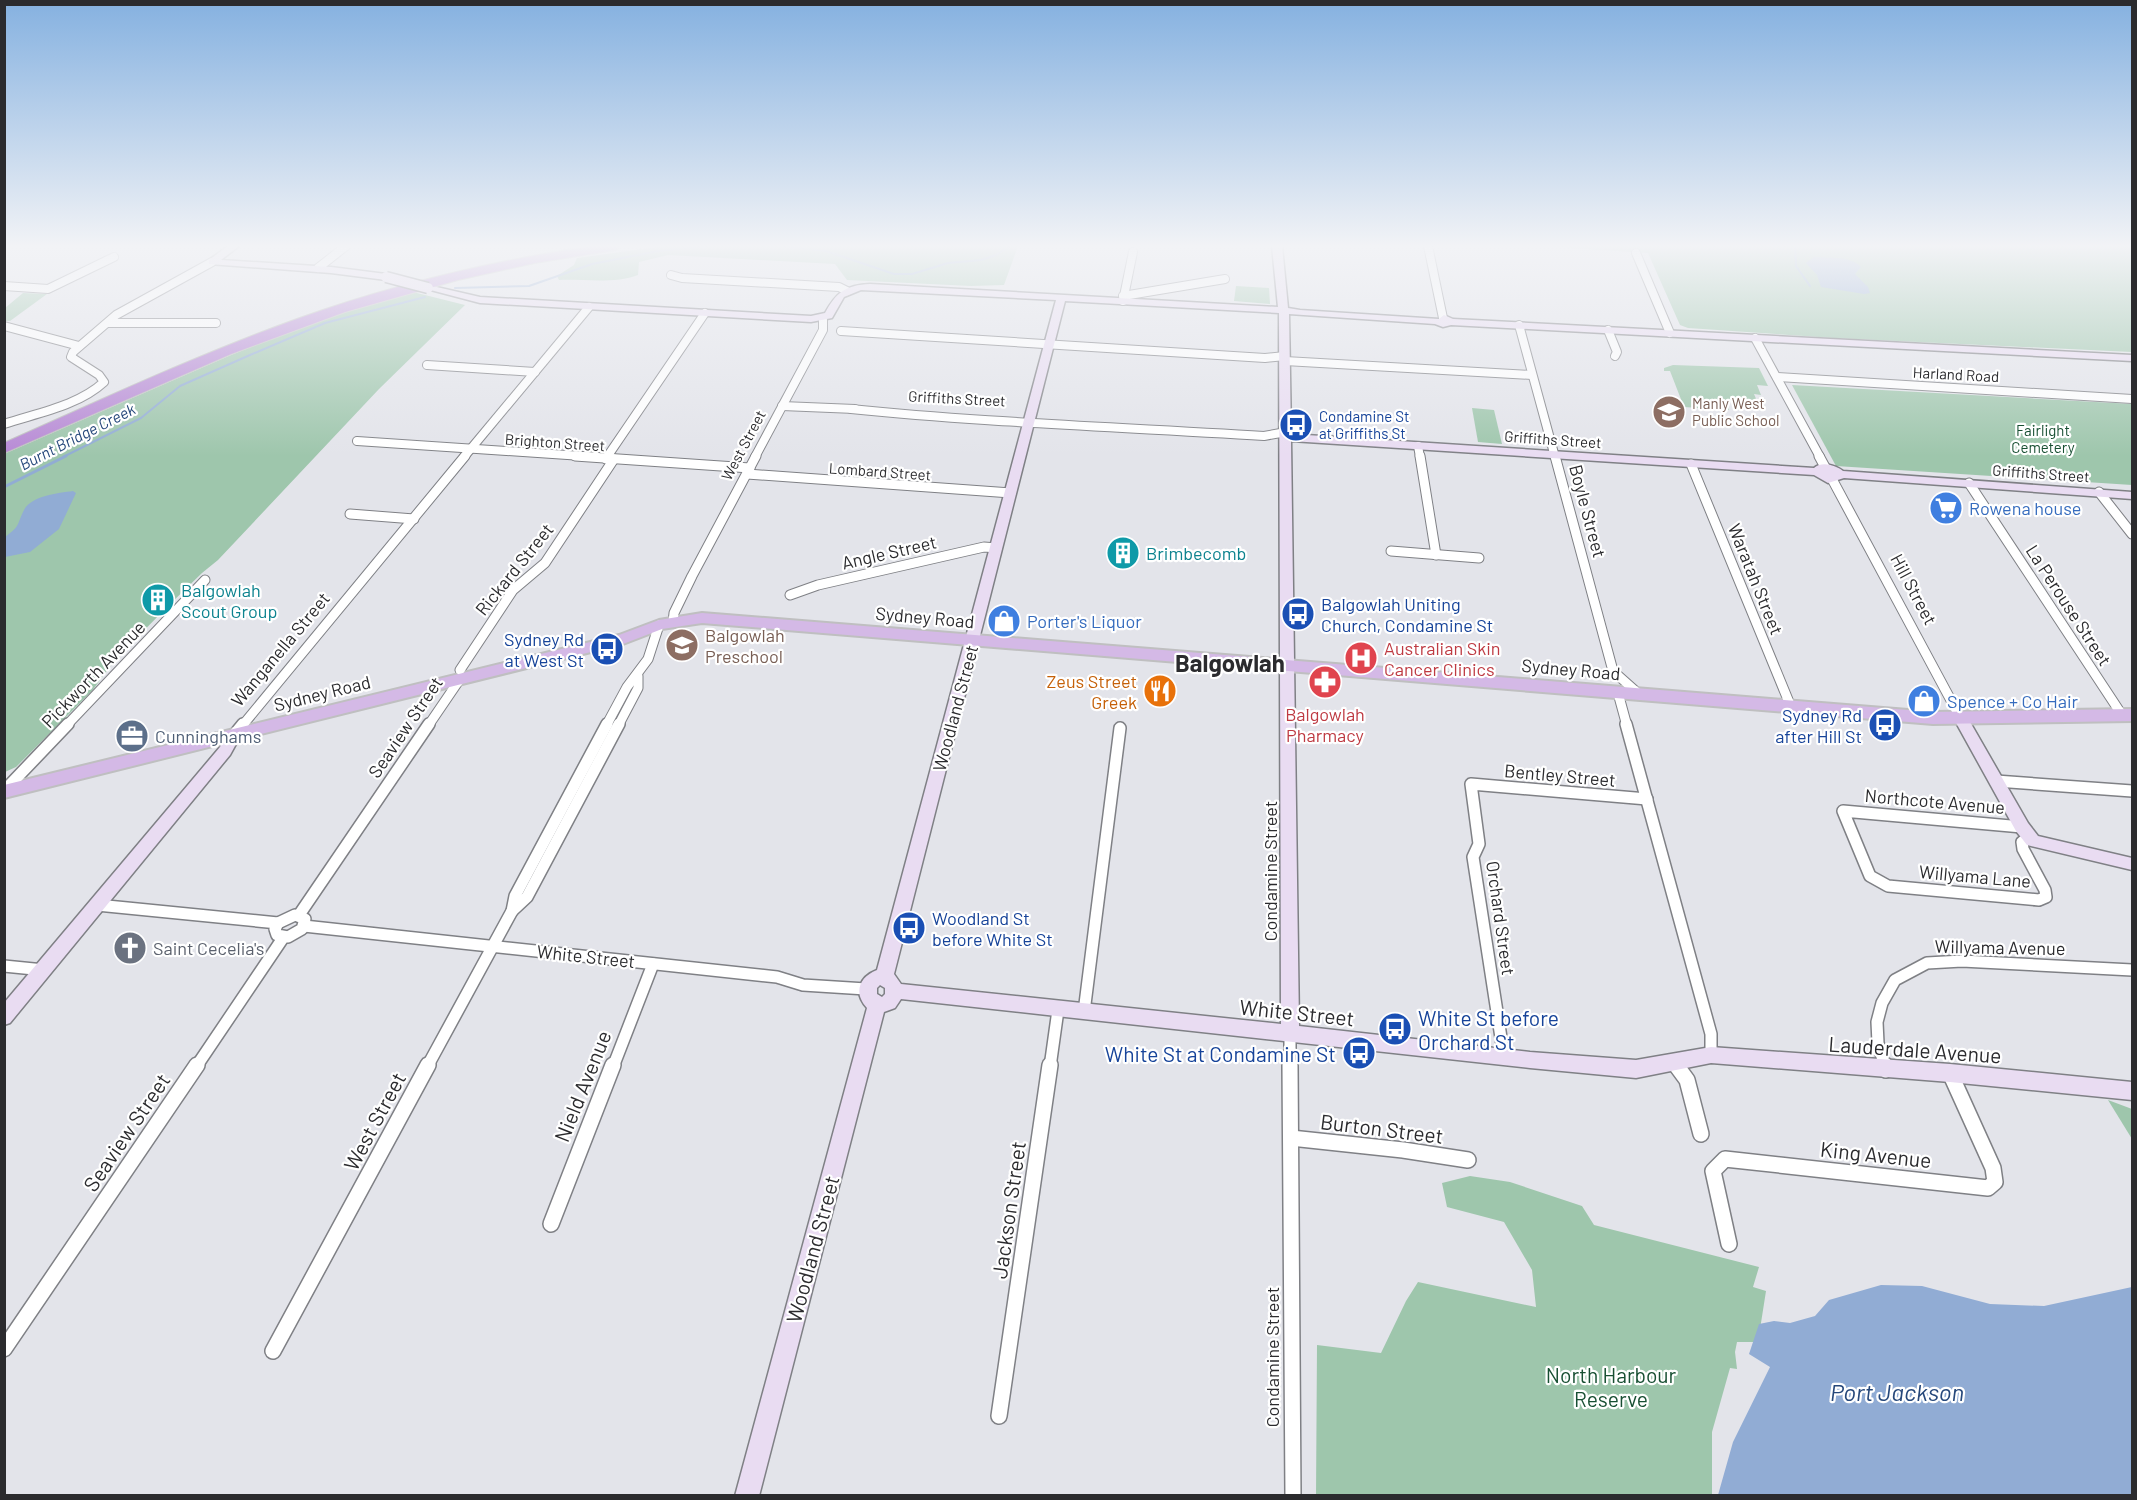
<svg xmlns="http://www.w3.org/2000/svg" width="2137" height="1500" font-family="Barlow,sans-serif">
  <rect width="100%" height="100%" fill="#e3e4ea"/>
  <g fill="#9ec6ac">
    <path d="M 664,246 L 1018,246 L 1004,285 L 971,286 L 847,280 L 835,264 L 668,255 L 639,262 L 638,275 C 615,284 584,279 559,280 L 557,276 L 574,265 L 577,258 Z"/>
    <path d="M 1541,246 L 2132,246 L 2132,352 L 1834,338 L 1688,328 L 1680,325 L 1648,253 Z"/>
    <path d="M 1236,286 L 1269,288 L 1270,304 L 1234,301 Z"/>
    <path d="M 409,291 L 465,305 L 379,389 L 218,560 L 202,573 L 167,607 L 114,661 L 92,691 L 16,767 L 5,772 L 4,454 L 231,355 L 328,316 Z"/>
    <path d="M 23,293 L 47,294 L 10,321 L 5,321 L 5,308 Z"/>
    <path d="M 1673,365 L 1759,368 L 1768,386 L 1757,385 L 1761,395 L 1754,394 L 1757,401 L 1727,400 L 1729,410 L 1684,407 L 1670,371 L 1664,371 L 1664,368 Z"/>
    <path d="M 1792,385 L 2132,404 L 2132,485 L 1836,466 Z"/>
    <path d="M 1472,408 L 1494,410 L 1502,444 L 1478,442 Z"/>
    <path d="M 2108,1100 L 2132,1109 L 2132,1139 Z"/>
    <path d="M 1470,1176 L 1510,1182 L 1582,1206 L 1594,1225 L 1759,1267 L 1753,1287 L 1766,1291 L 1758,1342 L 1737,1342 L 1735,1352 L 1737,1369 L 1730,1368 L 1712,1432 L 1712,1495 L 1316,1496 L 1317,1345 L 1381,1353 L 1406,1301 L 1418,1282 L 1536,1307 L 1532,1270 L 1504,1222 L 1447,1207 L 1442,1183 Z"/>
  </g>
  <g fill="#91acd4">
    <path d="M 1814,257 C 1829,258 1851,256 1861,267 L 1855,274 L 1868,287 L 1870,293 L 1864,294 L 1821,287 L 1817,275 L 1806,263 Z"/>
    <path d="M 73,491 L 76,493 L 59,529 L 30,552 L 5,557 L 5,537 C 21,525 16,526 24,510 C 31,496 58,493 73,491 Z"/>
    <path d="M 1881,1285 L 1922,1286 L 1990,1304 L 2044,1306 L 2132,1287 L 2132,1495 L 1718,1495 L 1733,1442 L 1770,1367 L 1749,1354 L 1759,1324 L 1774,1321 L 1790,1323 L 1815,1316 L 1829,1300 Z"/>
  </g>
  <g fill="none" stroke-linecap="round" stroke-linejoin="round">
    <g stroke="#91acd4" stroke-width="2">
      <path d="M 782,246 L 826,251 L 894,274 L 912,274 L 948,263 L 981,260 L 996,255 L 1010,246"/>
      <path d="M 1795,246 L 1796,266 L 1810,286"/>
      <path d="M 455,288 L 529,286 L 592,264 L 658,251 L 708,246"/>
      <path d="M 63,457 L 141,418 L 180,386 L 250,355 L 325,323 L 425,297"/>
    </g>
    <path stroke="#91acd4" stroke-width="3" d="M 4,487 L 66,456"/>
    <g stroke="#7f8085" stroke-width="10">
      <g id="street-far3">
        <path d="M 1428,246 L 1443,318"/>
        <path d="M 1636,253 L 1670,333"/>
        <path d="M 318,268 L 346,246"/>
        <path d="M 671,275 L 682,278 L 839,287 L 847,291"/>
        <path d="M 4,286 L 48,289 L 114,257"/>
        <path d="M 1123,296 L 1225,279"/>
        <path d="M 1123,301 L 1133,252"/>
        <path d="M 108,323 L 216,323"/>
        <path d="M 1519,325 L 1555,457"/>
        <path d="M 4,326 L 79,346"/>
        <path d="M 1608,330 L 1617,352 L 1615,356"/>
        <path d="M 841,331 L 1265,358 L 1285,356"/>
        <path d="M 1755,338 L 1820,457"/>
        <path d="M 1285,361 L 1532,375"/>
        <path d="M 427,365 L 535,372"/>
        <path d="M 1777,377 L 2132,399"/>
        <path d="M 782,406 L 855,409"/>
        <path d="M 851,409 C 988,423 1126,427 1264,436 L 1286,432"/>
        <path d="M 4,424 C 37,413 78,406 104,382 L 99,375 L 71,357 L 73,352 L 116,315 L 212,262"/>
        <path d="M 357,441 L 597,457"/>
        <path d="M 1418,446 L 1420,457"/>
        <path d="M 464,457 L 589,307"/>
        <path d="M 607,457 L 705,313"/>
        <path d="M 755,457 L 823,330 L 823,320"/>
      </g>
    </g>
    <g stroke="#7f8085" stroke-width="11">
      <g id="street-far2">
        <path d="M 575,456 L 750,468"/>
        <path d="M 1420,456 L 1436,555"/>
        <path d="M 1555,456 L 1613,671 L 1640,695"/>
        <path d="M 1819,456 L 1825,467"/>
        <path d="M 606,459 L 608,456"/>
        <path d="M 1691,464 L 1791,707"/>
        <path d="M 747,474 L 1011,493"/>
        <path d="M 1832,479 L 1961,719"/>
        <path d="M 1969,483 L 2122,715"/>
        <path d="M 2099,492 L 2132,534"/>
        <path d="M 350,514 L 414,519"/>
        <path d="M 1391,551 L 1479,558"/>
        <path d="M 790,595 L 818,585 L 984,547 L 997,548"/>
        <path d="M 673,622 L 674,613 L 692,576 L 756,456"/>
        <path d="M 460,670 L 513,590 L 545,563 L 614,459"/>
        <path d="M 1618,693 L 1627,726"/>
        <path d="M 66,726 L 205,580"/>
        <path d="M 242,726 L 465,456"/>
        <path d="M 428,726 L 460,679"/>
        <path d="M 606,726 L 627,687 L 648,659 L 659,625"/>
        <path d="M 618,726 L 638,688 L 638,676"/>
      </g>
    </g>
    <g stroke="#7f8085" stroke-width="14">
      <g id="street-far1">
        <path d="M 1626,724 L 1711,1034 L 1711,1055"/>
        <path d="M 234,735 L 243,724"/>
        <path d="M 1996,781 L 2132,791"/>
        <path d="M 4,791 L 68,724"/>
        <path d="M 2022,827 L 1843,811 L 1870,876 L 1888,886 L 2039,900 L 2046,897 L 2045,890 L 2023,849 L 2022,842 L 2029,838"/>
        <path d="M 97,905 L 278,923"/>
        <path d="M 512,911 L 527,897 L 619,724"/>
        <path d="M 295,915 L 305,919 L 302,929 L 288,937 L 277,935 L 275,929 L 278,923 Z"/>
        <path d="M 299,915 L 429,724"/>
        <path d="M 304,926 L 777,977 L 803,985 L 866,989"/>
        <path d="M 4,966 L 44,970"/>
        <path d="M 1084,1012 L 1120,728"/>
        <path d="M 1290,1033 L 1290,1067"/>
        <path d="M 1504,1057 L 1473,857 L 1479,844 L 1471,784 L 1647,799"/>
        <path d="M 1674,1062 L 1677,1067"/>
        <path d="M 196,1067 L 283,938"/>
        <path d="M 427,1067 L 512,911 L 515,896 L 607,724"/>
        <path d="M 613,1067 L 653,964"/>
        <path d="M 1050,1067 L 1058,1010"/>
        <path d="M 1885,1067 L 1878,1043 L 1877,1022 L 1882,1003 L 1895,980 L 1927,963 L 1962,961 L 2132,970"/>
      </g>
    </g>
    <g stroke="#7f8085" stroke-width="18">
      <g id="street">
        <path d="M 1290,1065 L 1293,1496"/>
        <path d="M 1676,1065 L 1687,1080 L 1701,1134"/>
        <path d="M 1885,1065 L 1886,1070"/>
        <path d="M 1291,1138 L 1403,1150 L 1468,1160"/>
        <path d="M 551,1224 L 613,1065"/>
        <path d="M 1729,1244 L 1713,1171 L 1725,1159 L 1988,1188 L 1995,1182 L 1993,1168 L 1950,1073"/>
        <path d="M 4,1349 L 197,1065"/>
        <path d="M 273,1351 L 428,1065"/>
        <path d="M 999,1416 L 1050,1065"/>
      </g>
    </g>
    <g stroke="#7f8085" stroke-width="3">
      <g id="secondary">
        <path d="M 228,246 L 239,246 L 221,260 L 331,267 L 386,274 L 391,277 L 386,280 L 331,273 L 209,264 L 209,260 Z"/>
        <path d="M 1272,246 L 1282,246 L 1288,308 L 1300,310 L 1439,319 L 1444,315 L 1453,319 L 2132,355 L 2132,361 L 1451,325 L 1443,327 L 1435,324 L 1289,314 L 1291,434 L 1814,468 C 1822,461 1835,465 1843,471 L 2132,492 L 2132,499 L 1844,478 L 1828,483 L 1814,475 L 1291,441 L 1299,1026 L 1530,1052 L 1636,1060 L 1711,1047 L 1950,1064 L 2132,1082 L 2132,1100 L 1950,1082 L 1711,1063 L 1636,1078 L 1530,1068 L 901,999 L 895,1008 L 884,1012 L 759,1496 L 735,1496 L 867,1008 C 853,993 859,977 877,970 L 1056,300 L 861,290 L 844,297 L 832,318 L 811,322 L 480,303 L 423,288 L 428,285 L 480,297 L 811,316 L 825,313 C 836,293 845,285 870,284 L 1278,307 ZM 1065,301 L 1279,313 L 1281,1024 L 901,984 L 894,974 ZM 880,985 L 885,988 L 885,994 L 882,997 L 877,994 L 877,988 Z"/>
        <path d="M 1961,714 L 1966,715 L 2028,823 L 2038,836 L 2132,858 L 2132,870 L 2027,845 L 2016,831 L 1954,719 Z"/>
        <path d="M 234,730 L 241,735 L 230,755 L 10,1023 L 4,1025 L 4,1003 L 220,747 L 229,731 Z"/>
      </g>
    </g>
    <g stroke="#bfbfc0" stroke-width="4">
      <path id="primary" d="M 702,613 L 1933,712 L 2132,709 L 2132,721 L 1933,724 L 702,623 L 662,629 L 623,644 L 4,798 L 4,785 L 619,635 L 659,620 Z"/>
    </g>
    <g stroke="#bfbfc0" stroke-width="2">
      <path id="highway" d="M 592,246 L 621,246 L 615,250 L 535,263 L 458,280 L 345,312 L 231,354 L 4,453 L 4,443 C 101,400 197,355 297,319 C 392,285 492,261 592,246 Z"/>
    </g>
    <use href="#street-far3" stroke="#fff" stroke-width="8"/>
    <use href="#street-far2" stroke="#fff" stroke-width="9"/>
    <use href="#street-far1" stroke="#fff" stroke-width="11"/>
    <use href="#street" stroke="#fff" stroke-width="15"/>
    <use href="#secondary" fill="#e9dcf2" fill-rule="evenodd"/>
    <use href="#primary" fill="#d4b9e6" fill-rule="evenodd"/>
    <use href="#highway" fill="#b78ad5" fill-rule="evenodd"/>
    <g stroke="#7f8085" stroke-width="13" stroke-linecap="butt">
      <path id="secondary-bridge" d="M 386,277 L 428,288"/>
    </g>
    <use href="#secondary-bridge" stroke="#e9dcf2" stroke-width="10"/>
  </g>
  <linearGradient id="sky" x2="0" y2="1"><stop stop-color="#85b1e0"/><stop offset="0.54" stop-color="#f2f3f6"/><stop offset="1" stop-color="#f2f3f6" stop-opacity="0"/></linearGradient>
  <rect width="2137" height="456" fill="url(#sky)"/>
  <defs>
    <g id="school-disc" transform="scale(1.725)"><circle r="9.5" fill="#8d6e63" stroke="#fff"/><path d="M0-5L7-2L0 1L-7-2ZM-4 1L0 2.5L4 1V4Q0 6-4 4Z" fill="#fff"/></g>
    <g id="bus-disc" transform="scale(1.725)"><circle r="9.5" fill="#1a4fb4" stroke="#fff"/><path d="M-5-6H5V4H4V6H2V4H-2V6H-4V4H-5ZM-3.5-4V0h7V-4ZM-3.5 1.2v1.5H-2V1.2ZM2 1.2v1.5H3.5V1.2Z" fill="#fff"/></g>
    <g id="supermarket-disc" transform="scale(1.725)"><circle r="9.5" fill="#3f7fe0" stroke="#fff"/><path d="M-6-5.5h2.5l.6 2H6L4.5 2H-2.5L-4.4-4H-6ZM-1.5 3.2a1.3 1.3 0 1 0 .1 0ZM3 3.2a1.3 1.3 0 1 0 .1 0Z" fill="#fff"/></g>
    <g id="building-disc" transform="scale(1.725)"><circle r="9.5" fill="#0f9aa8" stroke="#fff"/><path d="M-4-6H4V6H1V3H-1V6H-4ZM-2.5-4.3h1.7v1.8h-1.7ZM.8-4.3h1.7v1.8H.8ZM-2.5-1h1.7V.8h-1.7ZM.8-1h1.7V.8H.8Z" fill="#fff"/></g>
    <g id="shop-disc" transform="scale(1.725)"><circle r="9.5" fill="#3f7fe0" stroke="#fff"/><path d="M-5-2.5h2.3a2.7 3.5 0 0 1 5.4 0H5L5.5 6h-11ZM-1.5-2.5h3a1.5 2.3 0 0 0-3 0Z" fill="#fff"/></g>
    <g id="hospital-disc" transform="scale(1.725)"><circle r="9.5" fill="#e0444e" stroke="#fff"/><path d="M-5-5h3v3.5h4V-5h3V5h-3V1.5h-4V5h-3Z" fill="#fff"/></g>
    <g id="pharmacy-disc" transform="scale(1.725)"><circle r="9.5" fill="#e0444e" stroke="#fff"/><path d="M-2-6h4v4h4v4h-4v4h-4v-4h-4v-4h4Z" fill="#fff"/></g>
    <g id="restaurant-disc" transform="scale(1.725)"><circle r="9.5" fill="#e8710a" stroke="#fff"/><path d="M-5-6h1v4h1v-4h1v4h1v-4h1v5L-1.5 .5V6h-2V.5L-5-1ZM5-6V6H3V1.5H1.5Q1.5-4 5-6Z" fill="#fff"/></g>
    <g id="office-disc" transform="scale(1.725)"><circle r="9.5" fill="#5c6f8a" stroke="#fff"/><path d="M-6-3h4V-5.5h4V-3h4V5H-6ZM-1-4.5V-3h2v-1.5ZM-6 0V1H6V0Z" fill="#fff"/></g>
    <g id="church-disc" transform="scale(1.725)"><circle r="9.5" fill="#6b7280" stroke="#fff"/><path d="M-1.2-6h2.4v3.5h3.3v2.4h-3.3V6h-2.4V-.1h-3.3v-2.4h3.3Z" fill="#fff"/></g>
  </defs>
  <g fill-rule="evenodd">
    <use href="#school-disc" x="1669" y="412"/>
    <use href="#bus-disc" x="1296" y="425"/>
    <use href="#supermarket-disc" x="1946" y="508"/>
    <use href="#building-disc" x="1123" y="553"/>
    <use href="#building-disc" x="158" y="600"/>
    <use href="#bus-disc" x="1298" y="614"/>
    <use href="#shop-disc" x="1004" y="621"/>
    <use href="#school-disc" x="682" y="645"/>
    <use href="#bus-disc" x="607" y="649"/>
    <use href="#hospital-disc" x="1361" y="658"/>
    <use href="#pharmacy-disc" x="1325" y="682"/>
    <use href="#restaurant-disc" x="1160" y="691"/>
    <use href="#shop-disc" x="1924" y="701"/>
    <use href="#bus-disc" x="1885" y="725"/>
    <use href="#office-disc" x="132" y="736"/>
    <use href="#bus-disc" x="909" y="928"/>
    <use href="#church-disc" x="130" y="948"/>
    <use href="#bus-disc" x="1395" y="1029"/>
    <use href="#bus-disc" x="1359" y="1053"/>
  </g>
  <g text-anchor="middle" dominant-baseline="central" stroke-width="4.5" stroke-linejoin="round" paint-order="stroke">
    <g font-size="15" fill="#2b2b2e" stroke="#fff">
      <text transform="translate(1956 374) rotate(3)">Harland Road</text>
      <text transform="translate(957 398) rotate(3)">Griffiths Street</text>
      <text transform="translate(1553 439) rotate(4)">Griffiths Street</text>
      <text transform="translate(555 442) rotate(4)">Brighton Street</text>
      <text transform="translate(743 445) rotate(-62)">West Street</text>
      <text transform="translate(880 471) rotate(4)">Lombard Street</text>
      <text transform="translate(2041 473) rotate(4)">Griffiths Street</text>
    </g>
    <g font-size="15" fill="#785e54" stroke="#fff" text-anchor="start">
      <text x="1692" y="403">Manly West<tspan x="1692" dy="17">Public School</tspan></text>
    </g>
    <g font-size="15" fill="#164399" stroke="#fff" text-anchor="start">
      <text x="1319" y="416">Condamine St<tspan x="1319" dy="17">at Griffiths St</tspan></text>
    </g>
    <g font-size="15" fill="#174f32" stroke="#fff">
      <text x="2043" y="430">Fairlight<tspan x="2043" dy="17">Cemetery</tspan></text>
    </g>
    <g font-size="16" font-style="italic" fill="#26487b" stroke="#fff">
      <text transform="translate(77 436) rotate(-27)">Burnt Bridge Creek</text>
    </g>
    <g font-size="18" fill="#366cbe" stroke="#fff" text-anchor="start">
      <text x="1969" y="508">Rowena house</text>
      <text x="1027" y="621">Porter's Liquor</text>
      <text x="1947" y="701">Spence + Co Hair</text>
    </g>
    <g font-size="18" fill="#2b2b2e" stroke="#fff">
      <text transform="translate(1588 511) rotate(75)">Boyle Street</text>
      <text transform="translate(889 552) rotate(-13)">Angle Street</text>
      <text transform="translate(514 569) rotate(-51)">Rickard Street</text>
      <text transform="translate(1756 579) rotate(68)">Waratah Street</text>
      <text transform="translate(1914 589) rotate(62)">Hill Street</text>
      <text transform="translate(2069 605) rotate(57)">La Perouse Street</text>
      <text transform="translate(925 617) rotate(5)">Sydney Road</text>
      <text transform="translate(280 649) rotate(-50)">Wanganella Street</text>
      <text transform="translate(1571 669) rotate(5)">Sydney Road</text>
      <text transform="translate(93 674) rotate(-46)">Pickworth Avenue</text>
      <text transform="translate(322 693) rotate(-14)">Sydney Road</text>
      <text transform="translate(955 708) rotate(-75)">Woodland Street</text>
      <text transform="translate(405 727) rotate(-56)">Seaview Street</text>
      <text transform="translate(1560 775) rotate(5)">Bentley Street</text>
      <text transform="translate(1935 801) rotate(5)">Northcote Avenue</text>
      <text transform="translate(1270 871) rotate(-90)">Condamine Street</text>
      <text transform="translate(1975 876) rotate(5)">Willyama Lane</text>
      <text transform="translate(1501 918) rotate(82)">Orchard Street</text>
      <text transform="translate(2000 947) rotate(1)">Willyama Avenue</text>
      <text transform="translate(586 956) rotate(6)">White Street</text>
      <text transform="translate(1272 1357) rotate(-90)">Condamine Street</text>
    </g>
    <g font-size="18" fill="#0d838f" stroke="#fff" text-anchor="start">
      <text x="1146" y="553">Brimbecomb</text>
      <text x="181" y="590">Balgowlah<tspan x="181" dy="21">Scout Group</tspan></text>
    </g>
    <g font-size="18" fill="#164399" stroke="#fff" text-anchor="start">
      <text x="1321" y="604">Balgowlah Uniting<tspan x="1321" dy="21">Church, Condamine St</tspan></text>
      <text x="584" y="639" text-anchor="end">Sydney Rd<tspan x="584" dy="21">at West St</tspan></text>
      <text x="1862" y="715" text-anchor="end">Sydney Rd<tspan x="1862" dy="21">after Hill St</tspan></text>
      <text x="932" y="918">Woodland St<tspan x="932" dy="21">before White St</tspan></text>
    </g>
    <g font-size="18" fill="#785e54" stroke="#fff" text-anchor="start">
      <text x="705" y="635">Balgowlah<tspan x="705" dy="21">Preschool</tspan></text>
    </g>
    <g font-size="18" fill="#be3a42" stroke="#fff" text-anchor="start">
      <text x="1384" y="648">Australian Skin<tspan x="1384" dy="21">Cancer Clinics</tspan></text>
      <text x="1325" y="714" text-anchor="middle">Balgowlah<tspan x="1325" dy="21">Pharmacy</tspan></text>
    </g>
    <g font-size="18" fill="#c56008" stroke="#fff" text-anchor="end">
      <text x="1137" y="681">Zeus Street<tspan x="1137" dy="21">Greek</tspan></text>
    </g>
    <g font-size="18" fill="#4e5e75" stroke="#fff" text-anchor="start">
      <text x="155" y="736">Cunninghams</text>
    </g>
    <g font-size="18" fill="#5b616d" stroke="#fff" text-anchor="start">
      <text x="153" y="948">Saint Cecelia's</text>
    </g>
    <g font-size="21" fill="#2b2b2e" stroke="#fff">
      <text transform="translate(1297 1012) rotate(6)">White Street</text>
      <text transform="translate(1915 1049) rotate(4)">Lauderdale Avenue</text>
      <text transform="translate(582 1086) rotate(-68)">Nield Avenue</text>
      <text transform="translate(374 1121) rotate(-62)">West Street</text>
      <text transform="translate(1382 1128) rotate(7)">Burton Street</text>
      <text transform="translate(126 1132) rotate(-56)">Seaview Street</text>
      <text transform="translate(1876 1154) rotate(6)">King Avenue</text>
      <text transform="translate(1008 1210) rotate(-82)">Jackson Street</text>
      <text transform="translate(812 1249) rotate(-75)">Woodland Street</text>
    </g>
    <g font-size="21" fill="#164399" stroke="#fff" text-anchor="start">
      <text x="1418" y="1017">White St before<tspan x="1418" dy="24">Orchard St</tspan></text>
      <text x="1336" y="1053" text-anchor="end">White St at Condamine St</text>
    </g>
    <g font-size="21" fill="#174f32" stroke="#fff">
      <text x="1611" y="1374">North Harbour<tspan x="1611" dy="24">Reserve</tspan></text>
    </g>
    <g font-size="24" font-weight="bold" fill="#2b2b2e" stroke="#fff">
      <text x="1230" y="662">Balgowlah</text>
    </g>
    <g font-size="24" font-style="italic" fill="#26487b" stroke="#fff">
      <text x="1897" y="1391">Port Jackson</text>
    </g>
  </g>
  <rect width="2137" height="1500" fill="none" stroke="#2b2b2e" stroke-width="12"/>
</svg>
